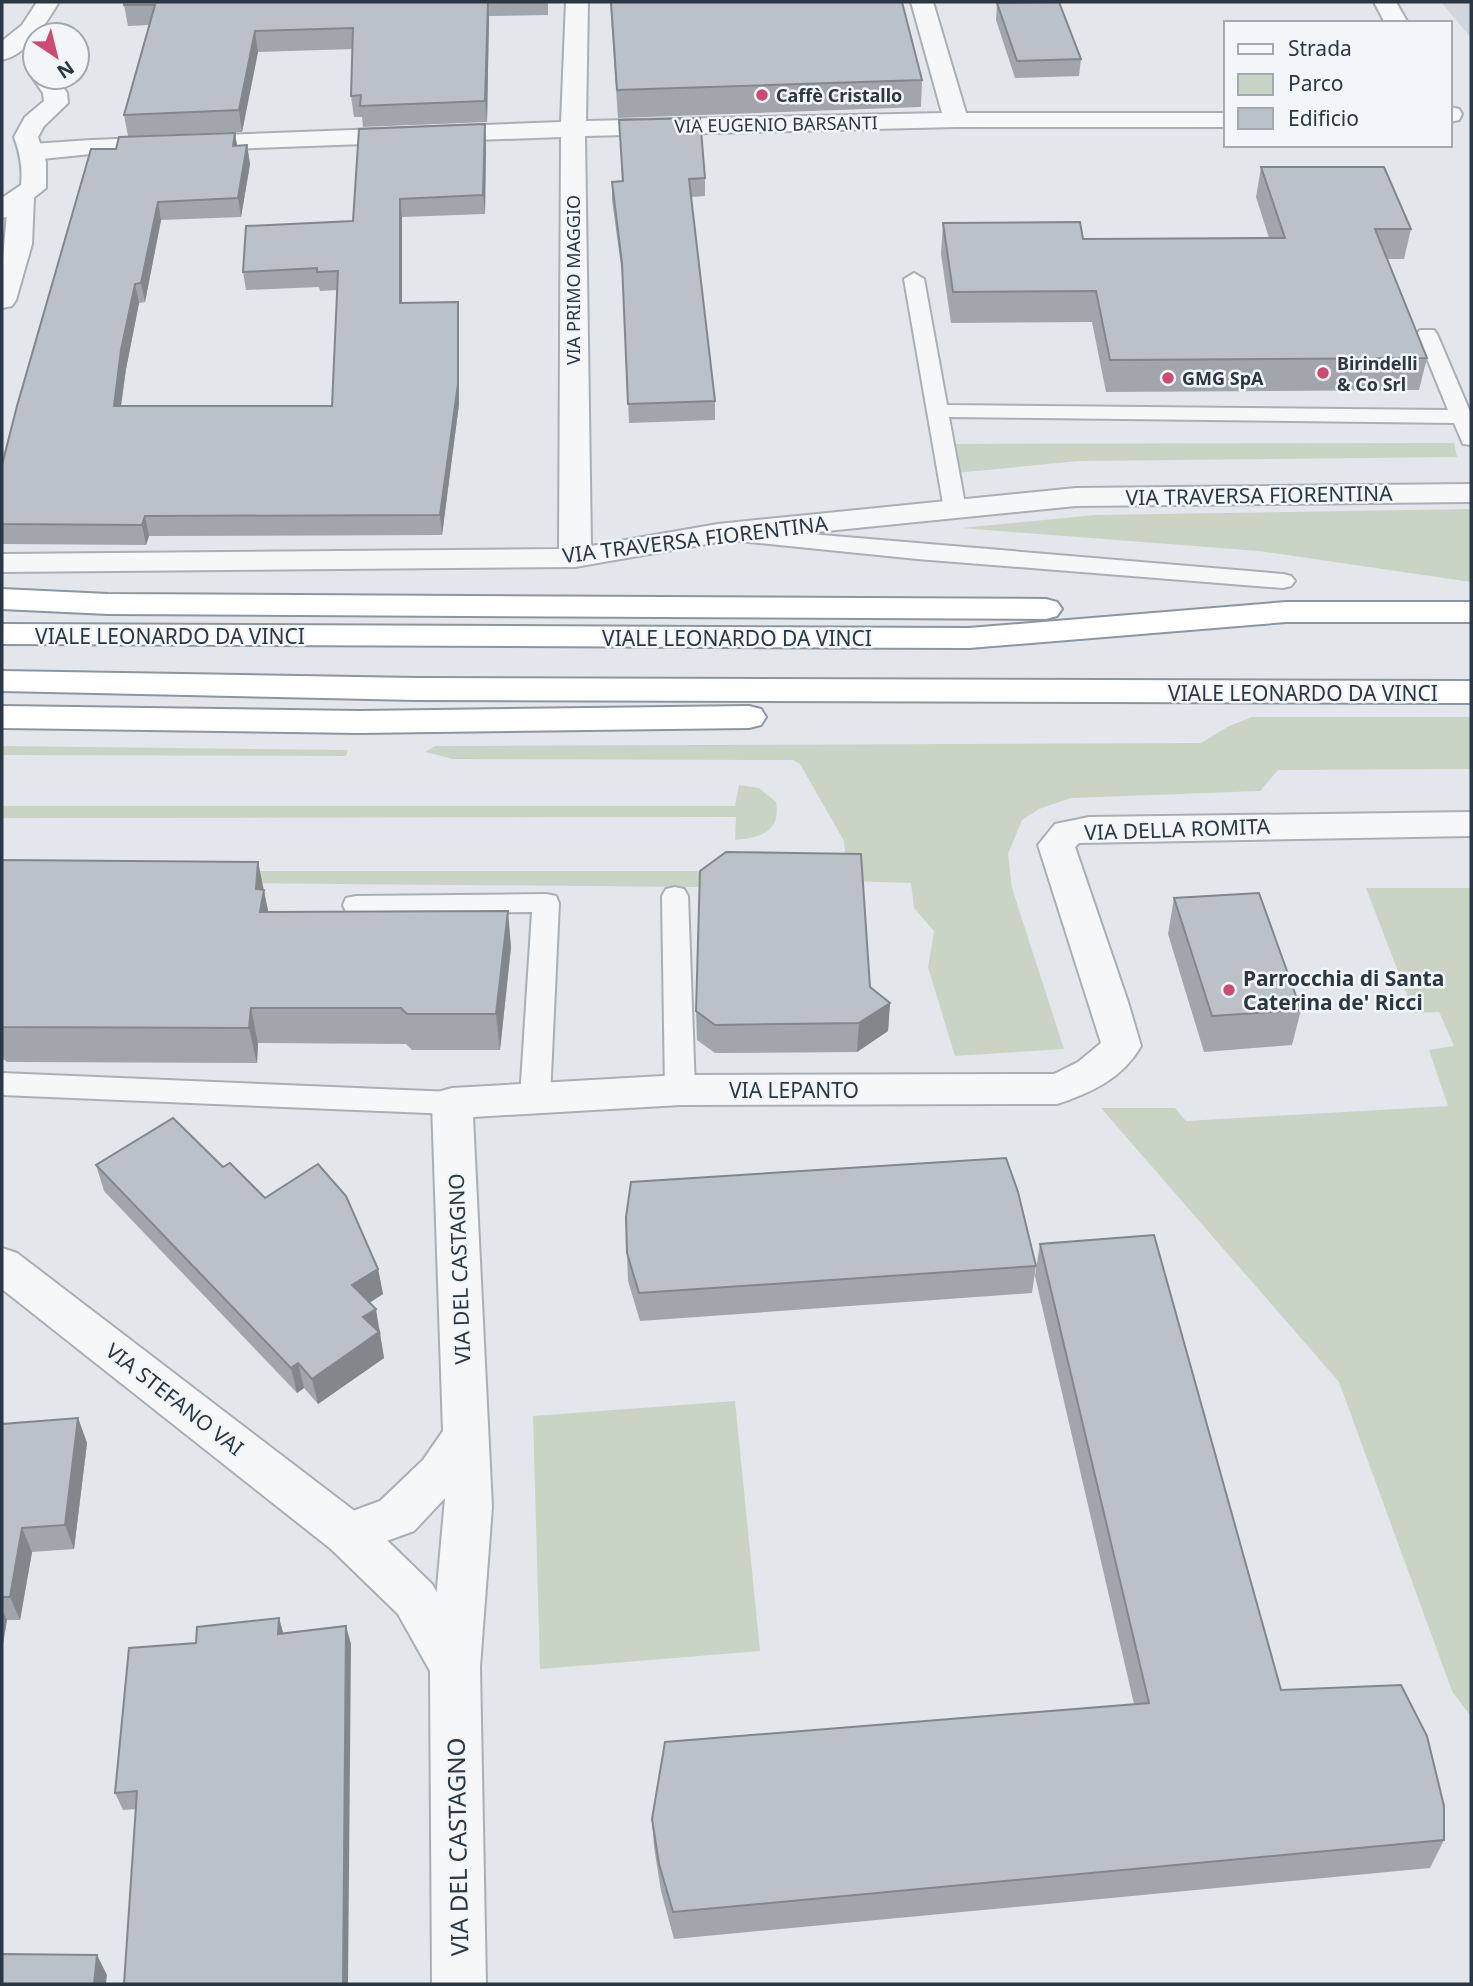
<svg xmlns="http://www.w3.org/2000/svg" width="1473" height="1986" font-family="'Noto Sans',sans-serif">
  <rect width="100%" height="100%" fill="#e3e7eb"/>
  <path fill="#d1d6dd" d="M 1441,2 L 1471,2 L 1471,38 Z"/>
  <g fill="#cad4c4">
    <path d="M 1454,443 L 1457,457 L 1079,461 L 955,473 L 952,444 Z"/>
    <path d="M 1471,509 L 1471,582 L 1259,551 L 961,528 L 1095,515 Z"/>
    <path d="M 1252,717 L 1471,717 L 1471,769 L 1278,770 L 1260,791 L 1071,798 L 1039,809 L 1022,820 L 1008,854 L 1012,888 L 1064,1049 L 955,1056 L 928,967 L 934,931 L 914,908 L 911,883 L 717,877 L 697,887 L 2,881 L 2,871 L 813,871 L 828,866 L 845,852 L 844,841 L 800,764 L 793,760 L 453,759 L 425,752 L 435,746 L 1201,743 L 1229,726 Z"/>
    <path d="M 2,746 L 348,750 L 346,756 L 2,755 Z"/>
    <path d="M 739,785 L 759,788 L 776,802 C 781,833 760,837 735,840 L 736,817 L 2,818 L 2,806 L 735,806 Z"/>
    <path d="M 1366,888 L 1471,888 L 1471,1717 L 1452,1691 L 1339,1382 L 1101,1108 L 1175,1108 L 1186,1121 L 1448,1106 L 1429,1050 L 1454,1046 L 1439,1012 L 1414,1013 Z"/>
    <path d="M 735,1401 L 760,1651 L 540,1669 L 533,1416 Z"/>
  </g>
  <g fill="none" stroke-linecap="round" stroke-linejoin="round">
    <g stroke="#a8afb5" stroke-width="4">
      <g id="service">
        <path d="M 914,273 L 924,279 L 947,405 L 1448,410 L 1417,334 L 1420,330 L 1434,330 L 1437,334 L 1471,414 L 1471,445 L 1463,444 L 1454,423 L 949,417 L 966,509 L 963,514 L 947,514 L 944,509 L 904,279 Z"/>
        <path d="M 727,527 L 1283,574 L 1291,576 L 1295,581 L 1291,586 L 1283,588 L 917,559 L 719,539 L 716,534 L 719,529 Z"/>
        <path d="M 675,887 L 684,889 L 688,896 L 695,1090 L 690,1098 L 680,1101 L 670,1098 L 665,1090 L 662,896 L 666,889 Z"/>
        <path d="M 546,894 L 556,896 L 559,903 L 550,1098 L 545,1106 L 535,1109 L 525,1106 L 520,1098 L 532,912 L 356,914 L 346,912 L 343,905 L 346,898 L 356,896 Z"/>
        <path d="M 2,1073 L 452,1092 L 462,1095 L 467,1103 L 462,1111 L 452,1114 L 2,1095 Z"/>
      </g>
    </g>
    <g stroke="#a8afb5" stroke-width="4">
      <g id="minor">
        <path d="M 566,2 L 588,2 L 586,121 L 942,113 L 911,2 L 933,2 L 966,113 L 1226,113 L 1226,127 L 956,127 L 585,136 L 591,546 L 718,524 L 1076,488 L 1471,484 L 1471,502 L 1076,506 L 718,542 L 575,567 L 2,572 L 2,554 L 559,549 L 561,137 L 91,154 L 32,160 L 23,157 L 19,152 L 23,147 L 32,144 L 91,140 L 561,122 Z"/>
        <path d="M 1374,2 L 1396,2 L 1408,23 L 1385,23 Z"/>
        <path d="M 1450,107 L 1459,109 L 1462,114 L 1459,120 L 1450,122 Z"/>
        <path d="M 21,190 L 30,193 L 34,198 L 32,244 L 16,300 L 12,306 L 2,308 C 0,271 6,235 8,198 L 12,193 Z"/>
        <path d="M 1471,812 L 1471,836 L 1079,843 L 1075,847 L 1128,1002 L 1141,1046 C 1123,1078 1091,1093 1057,1104 L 680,1105 L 473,1117 L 492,1507 L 480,1667 L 472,1683 L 455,1690 L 438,1683 L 430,1667 L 445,1498 L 414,1531 L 348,1555 L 331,1549 L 324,1534 L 331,1519 L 380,1501 L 423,1460 L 443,1431 L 432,1103 L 438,1092 L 452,1088 L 680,1075 L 1054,1074 L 1078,1062 L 1101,1043 L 1038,845 L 1055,824 L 1089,817 Z"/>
      </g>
    </g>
    <g stroke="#a8afb5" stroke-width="4">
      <g id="tertiary">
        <path d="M 37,2 L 59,2 C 45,24 29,54 2,60 L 2,41 L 22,25 Z"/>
        <path d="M 35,73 L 35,77 L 56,77 L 67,93 L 68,103 L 44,126 L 38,137 L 46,162 L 46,188 L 11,216 L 2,218 L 2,198 L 21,185 C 23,168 20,153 14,137 L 25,117 L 44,101 L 43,93 L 32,77 Z"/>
        <path d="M 2,1248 L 17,1253 L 365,1519 L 432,1584 L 480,1667 L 486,1984 L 432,1984 L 430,1671 L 398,1614 L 331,1549 L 2,1289 Z"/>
      </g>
    </g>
    <g stroke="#8a96a1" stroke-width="4">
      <g id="trunk">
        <path d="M 2,589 L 108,594 L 1046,599 L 1057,602 L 1062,609 L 1057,616 L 1046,619 L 108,614 L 2,609 Z"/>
        <path d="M 1286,602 L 1471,602 L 1471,622 L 1286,622 L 969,648 L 2,644 L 2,624 L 969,628 Z"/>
        <path d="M 2,671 L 416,678 L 1471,681 L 1471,703 L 416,700 L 2,691 Z"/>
        <path d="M 2,706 L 359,711 L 749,706 L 761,709 L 766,717 L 761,725 L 749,728 L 359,733 L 2,728 Z"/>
      </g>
    </g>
    <use href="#service" fill="#f6f7f9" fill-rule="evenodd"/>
    <use href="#minor" fill="#f6f7f9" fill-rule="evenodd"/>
    <use href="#tertiary" fill="#f6f7f9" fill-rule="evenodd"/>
    <use href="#trunk" fill="#fff" fill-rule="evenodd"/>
  </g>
  <g fill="#a0a6ac">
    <path d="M 125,2 L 548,2 L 548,15 L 489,16 L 487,122 L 363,127 L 362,117 L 354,117 L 351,96 L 353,49 L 258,52 L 242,132 L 128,136 L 124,115 L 149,25 L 128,26 L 124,5 Z"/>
    <path d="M 610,2 L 922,80 L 921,107 L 618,118 Z"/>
    <path d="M 997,3 L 1081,59 L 1079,76 L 1015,78 L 996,20 Z"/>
    <path d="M 619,120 L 705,178 L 705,196 L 691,197 L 715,401 L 715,420 L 629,423 L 623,281 L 612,200 L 612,182 L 622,181 Z"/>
    <path d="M 235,133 L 237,146 L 247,145 L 250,164 L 241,217 L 161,220 L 145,302 L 139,303 L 126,369 L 121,406 L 332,406 L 337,290 L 320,291 L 319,287 L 246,290 L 243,272 L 353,221 L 486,142 L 485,214 L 402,217 L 402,303 L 458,302 L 459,322 L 459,404 L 442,535 L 149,536 L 146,545 L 2,544 L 2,465 L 116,149 Z"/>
    <path d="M 1261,167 L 1411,229 L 1404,259 L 1387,259 L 1427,358 L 1419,390 L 1106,392 L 1092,322 L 951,323 L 941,254 L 943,223 L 1083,239 L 1269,238 L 1256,197 Z"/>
    <path d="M 2,860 L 258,862 L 268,912 L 511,947 L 500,1050 L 412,1050 L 406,1044 L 258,1043 L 257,1063 L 7,1062 L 2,1058 Z"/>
    <path d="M 1174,898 L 1301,1010 L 1292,1045 L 1204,1052 L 1168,934 Z"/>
    <path d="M 870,987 L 890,1003 L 888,1031 L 857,1052 L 715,1053 L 697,1040 L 696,1011 Z"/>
    <path d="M 96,1165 L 223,1167 L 265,1198 L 378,1269 L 383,1294 L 370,1302 L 381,1334 L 380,1335 L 384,1358 L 318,1404 L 304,1388 L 297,1393 L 104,1191 Z"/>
    <path d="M 1040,1244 L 1281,1690 L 1444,1840 L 1430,1868 L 674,1939 L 661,1891 L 654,1847 L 652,1819 L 1134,1704 L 1035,1276 Z"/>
    <path d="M 627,1253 L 1036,1266 L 1032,1293 L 640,1321 L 628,1281 Z"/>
    <path d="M 78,1418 L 87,1443 L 74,1549 L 32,1552 L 20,1620 L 7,1620 L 2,1649 L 2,1424 Z"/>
    <path d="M 279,1618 L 283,1633 L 351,1644 L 136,1809 L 123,1810 L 115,1793 L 196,1643 Z"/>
  </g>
  <g fill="#82878c">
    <path d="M 488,2 L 489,16 L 487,122 L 485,101 Z"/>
    <path d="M 255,31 L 258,52 L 242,132 L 239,110 Z"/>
    <path d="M 485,124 L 486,142 L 485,214 L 483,195 Z"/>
    <path d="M 235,133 L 238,151 L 233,146 Z"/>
    <path d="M 247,145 L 250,164 L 241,217 L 238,198 Z"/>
    <path d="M 400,199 L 402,217 L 402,322 L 400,303 Z"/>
    <path d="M 158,202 L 161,220 L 145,302 L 141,283 Z"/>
    <path d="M 135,284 L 139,303 L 126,369 L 118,426 L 114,406 L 121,350 Z"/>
    <path d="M 458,302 L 459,322 L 459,404 L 442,535 L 440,515 Z"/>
    <path d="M 145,516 L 149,536 L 146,545 L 142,525 Z"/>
    <path d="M 258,862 L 271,925 L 267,948 L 256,889 Z"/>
    <path d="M 508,911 L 511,947 L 500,1050 L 496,1014 Z"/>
    <path d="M 890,1003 L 888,1031 L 857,1052 L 859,1023 Z"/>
    <path d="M 251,1008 L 258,1043 L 257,1063 L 249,1028 Z"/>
    <path d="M 378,1269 L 383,1294 L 357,1311 L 352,1285 Z"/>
    <path d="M 376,1309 L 384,1358 L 318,1404 L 312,1379 L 363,1317 Z"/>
    <path d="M 298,1363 L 304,1388 L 297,1393 L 291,1368 Z"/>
    <path d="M 78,1418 L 87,1443 L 74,1549 L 65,1525 Z"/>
    <path d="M 22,1528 L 32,1552 L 20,1620 L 10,1597 Z"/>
    <path d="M 2,1609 L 7,1620 L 2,1649 Z"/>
    <path d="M 279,1618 L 284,1636 L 278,1634 Z"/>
    <path d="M 346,1626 L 351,1644 L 348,1984 L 343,1984 Z"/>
    <path d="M 97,1955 L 107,1975 L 106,1984 L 94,1984 Z"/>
  </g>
  <g fill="#bac1c8" stroke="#82878c" stroke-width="2">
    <path d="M 125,2 L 488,2 L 485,101 L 360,106 L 361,95 L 351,96 L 353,28 L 255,31 L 239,110 L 124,115 L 155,5 L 124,5 Z"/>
    <path d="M 611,2 L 902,2 L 922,80 L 617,90 Z"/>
    <path d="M 1059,2 L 1081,59 L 1017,61 L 997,3 Z"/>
    <path d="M 700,118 L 705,178 L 689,179 L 715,401 L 628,404 L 622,263 L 612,182 L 623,181 L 619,120 Z"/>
    <path d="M 485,124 L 483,195 L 400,199 L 400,303 L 458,302 L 458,384 L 440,515 L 145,516 L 142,525 L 2,524 L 2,465 L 17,406 L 91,149 L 116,149 L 119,137 L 235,133 L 233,146 L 247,145 L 238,198 L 158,202 L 141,283 L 135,284 L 121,350 L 114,406 L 332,406 L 338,271 L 317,272 L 317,268 L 243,272 L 246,226 L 353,221 L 359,129 Z"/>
    <path d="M 1261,167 L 1384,167 L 1411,229 L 1375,229 L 1427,358 L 1110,360 L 1096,291 L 953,292 L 943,223 L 1080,222 L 1083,239 L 1285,238 Z"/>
    <path d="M 726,852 L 861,854 L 870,987 L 890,1003 L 859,1023 L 715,1025 L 696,1011 L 700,871 Z"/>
    <path d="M 2,860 L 258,862 L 256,889 L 264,890 L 260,912 L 508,911 L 496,1014 L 407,1014 L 401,1008 L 251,1008 L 249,1028 L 2,1027 Z"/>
    <path d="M 1259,893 L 1301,1010 L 1212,1016 L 1174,898 Z"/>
    <path d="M 173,1118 L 223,1167 L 230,1163 L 265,1198 L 318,1164 L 346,1196 L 378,1269 L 352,1285 L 376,1309 L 363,1317 L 379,1332 L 312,1379 L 298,1363 L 291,1368 L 96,1165 Z"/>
    <path d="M 1006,1158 L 1018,1192 L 1036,1266 L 639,1293 L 627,1253 L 626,1217 L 631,1182 Z"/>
    <path d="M 1154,1235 L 1281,1690 L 1401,1685 L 1427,1736 L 1444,1806 L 1444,1840 L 673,1912 L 659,1864 L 652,1819 L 665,1742 L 1149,1703 L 1040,1244 Z"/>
    <path d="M 78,1418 L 65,1525 L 22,1528 L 10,1597 L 2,1597 L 2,1424 Z"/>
    <path d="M 279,1618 L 278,1634 L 346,1626 L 343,1984 L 124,1984 L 137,1791 L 115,1793 L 129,1648 L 196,1643 L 197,1627 Z"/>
    <path d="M 2,1954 L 97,1955 L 94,1984 L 2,1984 Z"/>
  </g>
  <g fill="#cd4b70" stroke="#f2f6f8" stroke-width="2.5">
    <circle cx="762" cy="95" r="7"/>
    <circle cx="1323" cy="373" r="7"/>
    <circle cx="1168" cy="378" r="7"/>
    <circle cx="1229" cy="990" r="7"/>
  </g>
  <g text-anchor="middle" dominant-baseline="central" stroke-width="5" stroke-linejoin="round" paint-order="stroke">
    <g font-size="18" font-weight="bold" fill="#2b3743" stroke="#f2f6f8" text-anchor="start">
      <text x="776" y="95">Caffè Cristallo</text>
      <text x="1337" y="363">Birindelli<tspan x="1337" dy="21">&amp; Co Srl</tspan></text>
      <text x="1182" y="378">GMG SpA</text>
    </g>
    <g font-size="18" fill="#2b3743" stroke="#f2f6f8">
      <text transform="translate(776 124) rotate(-1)">VIA EUGENIO BARSANTI</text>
      <text transform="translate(573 280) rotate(-90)">VIA PRIMO MAGGIO</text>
    </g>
    <g font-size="21" fill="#2b3743" stroke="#f2f6f8">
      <text transform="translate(1259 495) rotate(-1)">VIA TRAVERSA FIORENTINA</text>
      <text transform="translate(695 539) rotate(-7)">VIA TRAVERSA FIORENTINA</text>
      <text x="170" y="636">VIALE LEONARDO DA VINCI</text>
      <text x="737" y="638">VIALE LEONARDO DA VINCI</text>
      <text x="1303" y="693">VIALE LEONARDO DA VINCI</text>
      <text transform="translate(1177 829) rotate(-2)">VIA DELLA ROMITA</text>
      <text x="794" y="1090">VIA LEPANTO</text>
      <text transform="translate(459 1269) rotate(-92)">VIA DEL CASTAGNO</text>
      <text transform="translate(175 1399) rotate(38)">VIA STEFANO VAI</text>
    </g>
    <g font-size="21" font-weight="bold" fill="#2b3743" stroke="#f2f6f8" text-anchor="start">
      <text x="1243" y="978">Parrocchia di Santa<tspan x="1243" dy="24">Caterina de' Ricci</tspan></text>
    </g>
    <g font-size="24" fill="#2b3743" stroke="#f2f6f8">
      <text transform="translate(457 1847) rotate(-91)">VIA DEL CASTAGNO</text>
    </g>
  </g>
  <rect width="1473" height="1986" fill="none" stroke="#2b3743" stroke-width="7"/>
  <rect x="1224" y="21" width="228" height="126" fill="#f2f6f8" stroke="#a2aab0" stroke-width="2"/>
  <rect x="1238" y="44" width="35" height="10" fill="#f6f7f9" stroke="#a2aab0" stroke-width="2"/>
  <text x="1288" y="56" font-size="21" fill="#2b3743">Strada</text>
  <rect x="1238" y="74" width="35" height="21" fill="#cad4c4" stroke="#a2aab0" stroke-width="2"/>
  <text x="1288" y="91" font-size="21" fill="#2b3743">Parco</text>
  <rect x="1238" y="108" width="35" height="21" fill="#bac1c8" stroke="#a2aab0" stroke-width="2"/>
  <text x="1288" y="126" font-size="21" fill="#2b3743">Edificio</text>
  <g transform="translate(56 56) rotate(145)"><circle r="33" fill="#f2f6f8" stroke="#a2aab0" stroke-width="2"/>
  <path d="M0-5L12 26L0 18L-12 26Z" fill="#cd4b70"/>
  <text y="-10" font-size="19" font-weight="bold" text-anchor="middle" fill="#2b3743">N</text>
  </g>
</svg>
